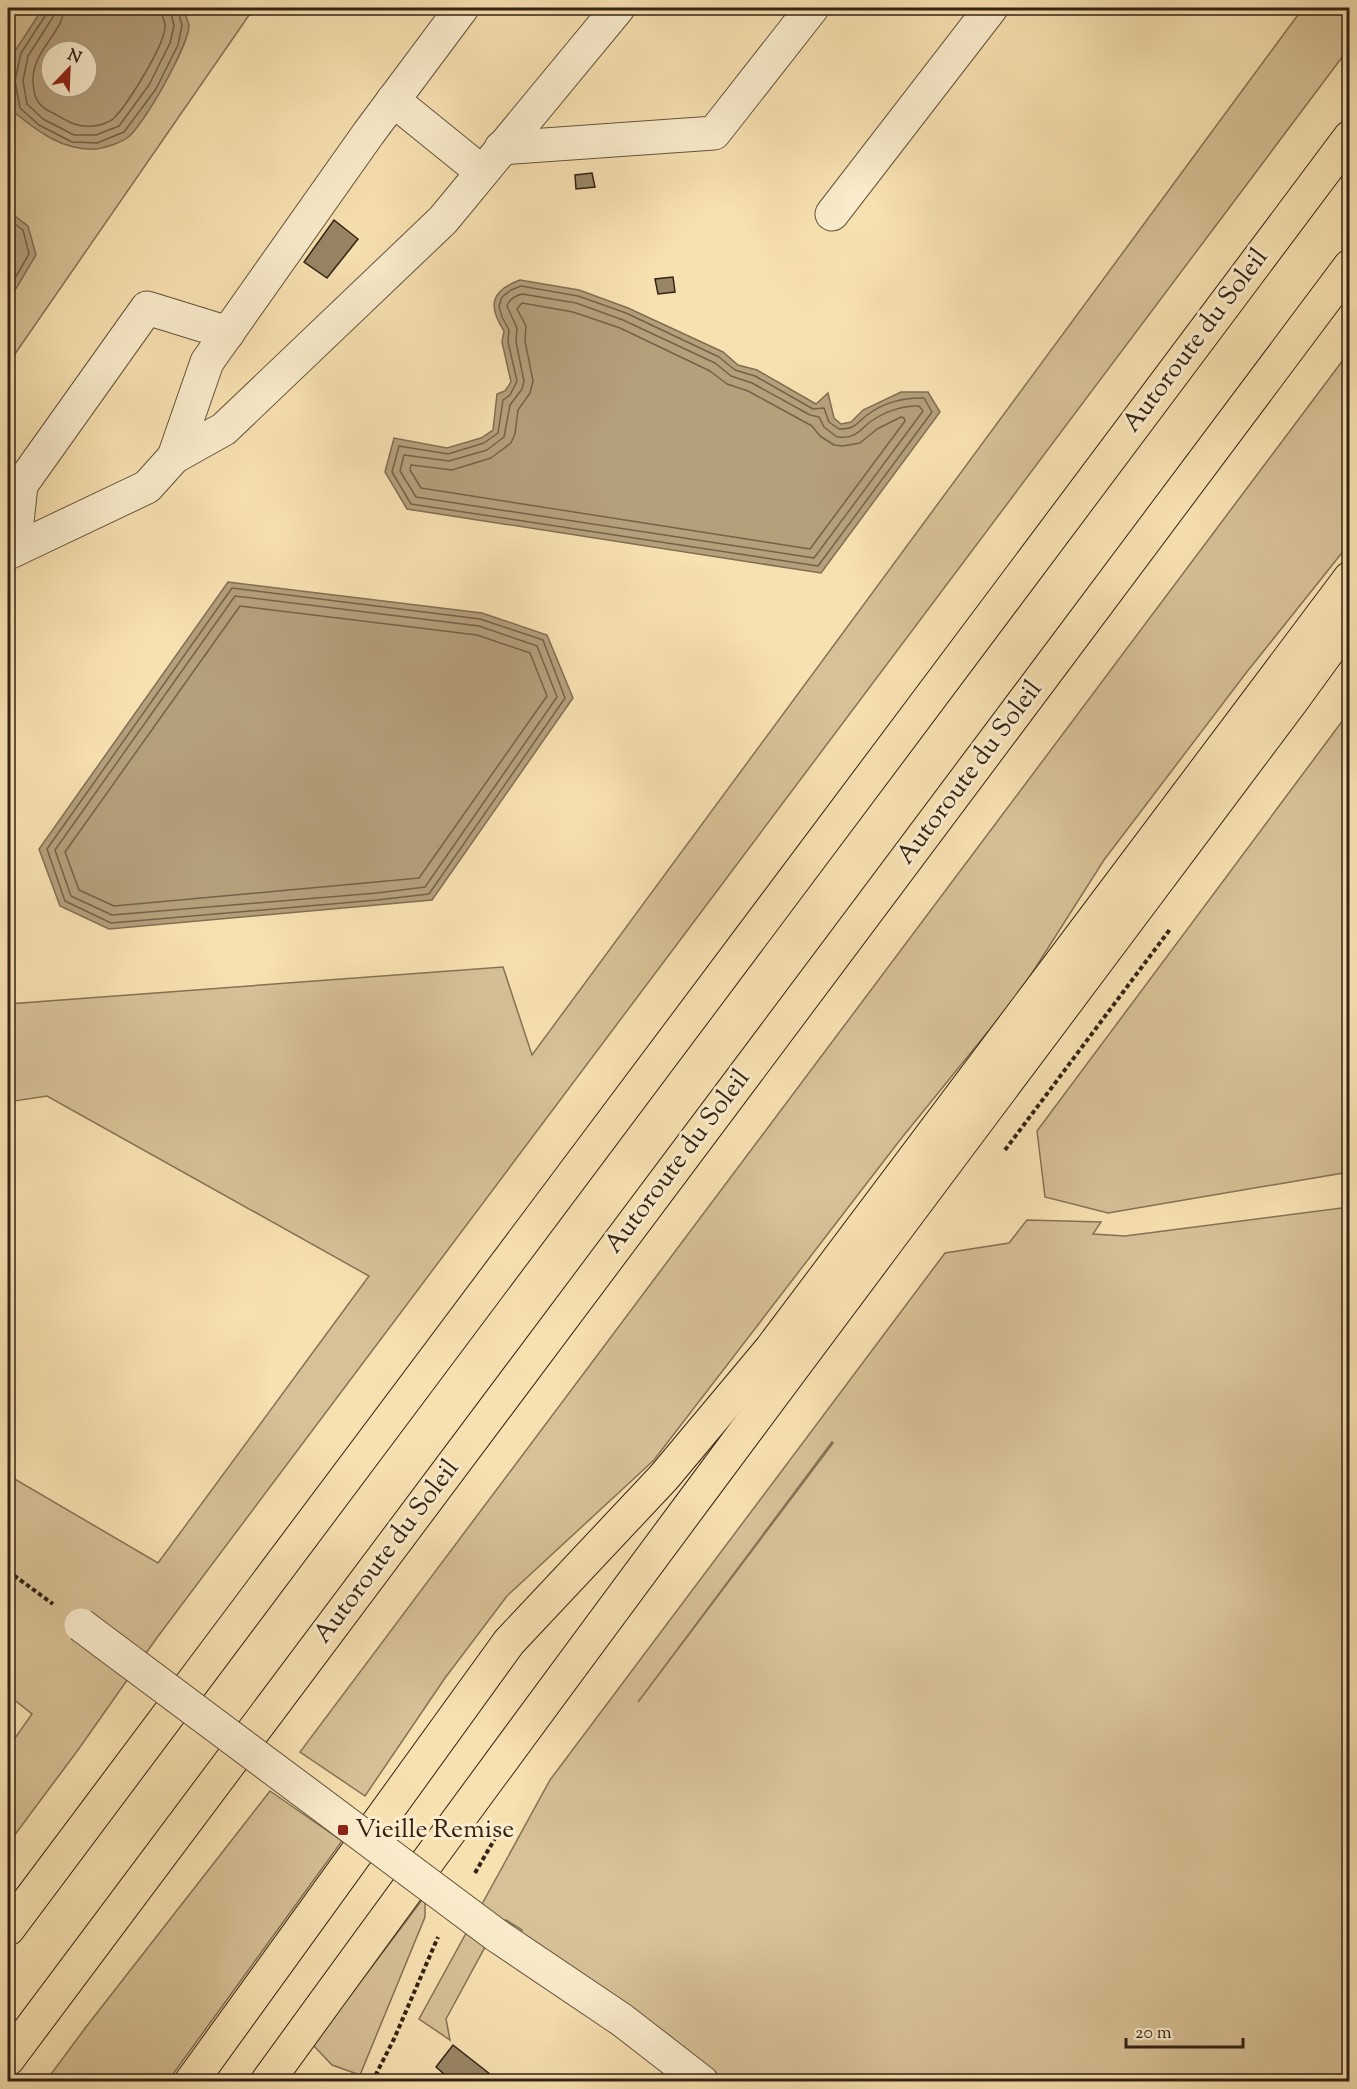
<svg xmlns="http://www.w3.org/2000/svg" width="1357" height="2089" font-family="'Sorts Mill Goudy',serif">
  <rect width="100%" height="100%" fill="#f8e1b1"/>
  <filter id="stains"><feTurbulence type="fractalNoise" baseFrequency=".00333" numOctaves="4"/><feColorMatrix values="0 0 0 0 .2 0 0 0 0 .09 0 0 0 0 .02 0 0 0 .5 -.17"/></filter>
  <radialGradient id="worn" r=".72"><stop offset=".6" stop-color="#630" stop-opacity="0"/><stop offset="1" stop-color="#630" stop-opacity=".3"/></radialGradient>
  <g fill="#d7c196" stroke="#857255" stroke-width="1.5" fill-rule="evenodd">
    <path d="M 8,8 L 254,8 L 8,364 ZM 51,51 L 87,51 L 87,87 L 51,87 Z"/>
    <path d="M 1303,8 L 1349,8 L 1349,48 L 156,1639 L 78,1750 L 8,1844 L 8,1748 L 32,1714 L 8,1695 L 8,1475 L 158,1563 L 369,1276 L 47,1096 L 8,1102 L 8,1004 L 503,967 L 532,1055 Z"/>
    <path d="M 1349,352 L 1349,544 L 1246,673 L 1104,860 L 1020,992 L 900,1140 L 654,1460 L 507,1596 L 445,1678 L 365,1796 L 300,1752 Z"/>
    <path d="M 1349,712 L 1349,1172 L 1108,1213 L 1045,1197 L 1037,1131 Z"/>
    <path d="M 1349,1207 L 1349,2081 L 720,2081 L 518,1936 L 522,1930 L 506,1920 L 484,1949 L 446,2019 L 450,2040 L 419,2019 L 550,1780 L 945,1253 L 1009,1243 L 1027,1220 L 1101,1222 L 1093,1234 L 1125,1236 ZM 832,1442 L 833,1443 L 638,1702 Z"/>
    <path d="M 270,1791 L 342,1841 L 168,2081 L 46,2081 L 86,2027 Z"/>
    <path d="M 425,1896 L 425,1917 L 360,2075 L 332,2065 L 313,2045 Z"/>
  </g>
  <g fill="#b5a07c" stroke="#816e52" stroke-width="1.5" fill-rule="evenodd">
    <path d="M 43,8 L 183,8 C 184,13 188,20 189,25 C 189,45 143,127 127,138 C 120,143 105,148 96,149 C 64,151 38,132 14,112 L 10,80 L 15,51 ZM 51,51 L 87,51 L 87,87 L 51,87 Z"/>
    <path d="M 8,211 L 28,226 L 36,255 L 8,302 Z"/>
    <path d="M 520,280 L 579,290 L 628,308 L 723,352 L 738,365 L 757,370 L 816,404 L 828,393 L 834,418 L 841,424 L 851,422 L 863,410 L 901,392 L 928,392 L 940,412 L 821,573 L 407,509 L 385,472 L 394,438 L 447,448 L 481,438 L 493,430 L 497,394 L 505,391 L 511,382 L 502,342 L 504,331 C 488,306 490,291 520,280 Z"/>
    <path d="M 228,582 L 482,613 L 547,635 L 573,698 L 432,900 L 109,929 L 60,906 L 39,849 Z"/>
  </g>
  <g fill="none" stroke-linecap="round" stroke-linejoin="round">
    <g stroke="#746248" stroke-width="1.5">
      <path d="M 48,8 L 47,13 L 21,53 L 15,81 L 20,108 L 39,125 L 72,142 L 97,143 L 124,132 L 156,89 L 178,45 L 182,25 L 177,8"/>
      <path d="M 55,8 L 53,17 L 28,56 L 23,81 L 27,104 L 43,119 L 74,135 L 96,135 L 119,126 L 149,85 L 170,43 L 174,26 L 170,8"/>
      <path d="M 64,8 C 63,34 31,51 33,83 C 34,100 39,107 55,114 C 67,121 78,128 93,126 C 99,126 110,122 114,118 C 127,105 167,42 165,25 C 164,19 161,14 161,8"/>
      <path d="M 8,219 L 23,230 L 29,254 L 8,290"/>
      <path d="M 521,286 L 578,296 L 626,313 L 719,357 L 735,370 L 755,376 L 813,409 L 824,408 L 829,422 L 839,429 C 856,429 855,424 867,415 C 883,403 904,397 924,398 L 932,412 L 818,566 L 411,504 L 392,472 L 399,446 L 448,454 L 484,443 L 498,433 L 503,400 L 510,395 L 517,381 L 508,342 L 509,330 L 502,317 L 499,306 L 502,297 L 511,290 Z"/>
      <path d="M 522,294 L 576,303 L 623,320 L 715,363 L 731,376 L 752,383 L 810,415 L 819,417 L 824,427 L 837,437 C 855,439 858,432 870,422 C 884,412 903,405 919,406 L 923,411 L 814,558 L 416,497 L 400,471 L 404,455 L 449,461 L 487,450 L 504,437 L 510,405 L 522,389 L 524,381 L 516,342 L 517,328 L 507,306 C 509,299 515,296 522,294 Z"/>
      <path d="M 522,303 L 573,312 L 620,328 L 710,371 L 727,384 L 748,391 L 812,426 L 820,436 L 834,445 L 843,446 L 860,443 L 877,429 L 901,417 L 904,418 L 905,421 L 810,549 L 421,488 L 410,470 L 411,465 L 452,470 L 491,458 L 511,443 L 515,434 L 518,410 L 530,393 L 533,381 L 525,341 L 526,326 L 517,309 Z"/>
      <path d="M 232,588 L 480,619 L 543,640 L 565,698 L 429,894 L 377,900 L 111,923 L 65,901 L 47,849 Z"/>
      <path d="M 235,596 L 479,626 L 537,646 L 557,697 L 425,887 L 377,893 L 112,915 L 71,896 L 55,850 Z"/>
      <path d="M 240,606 L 477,635 L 530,653 L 547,696 L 419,878 L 114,906 L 79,890 L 65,852 Z"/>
    </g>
  </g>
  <g fill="#998666" stroke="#332314" stroke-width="1.5">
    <path d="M 592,173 L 595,187 L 576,189 L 575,175 Z"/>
    <path d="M 334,220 L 358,239 L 327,278 L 304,262 Z"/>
    <path d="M 673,277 L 675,292 L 658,294 L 655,279 Z"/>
    <path d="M 453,2045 L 500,2082 L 453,2082 L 436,2067 Z"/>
  </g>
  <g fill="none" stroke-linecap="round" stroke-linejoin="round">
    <g stroke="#64523b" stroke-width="35">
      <g id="minor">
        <path d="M 393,100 L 482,172"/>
        <path d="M 501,148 L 714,133 L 812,8"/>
        <path d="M 832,214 L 991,8"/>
        <path d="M 174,457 L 207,362 L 368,134 L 462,8"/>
        <path d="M 14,550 L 21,485 L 147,308 L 228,333"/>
        <path d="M 8,553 L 147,487 L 174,457 L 224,429 L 443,220 L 618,8"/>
        <path d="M 496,1935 L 622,2020 L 702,2082"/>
      </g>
    </g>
    <g stroke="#332314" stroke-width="35">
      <g id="major">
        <path d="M 191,2082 L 509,1642 L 664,1477 L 771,1349 L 1350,578"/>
        <path d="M 267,2082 C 603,1618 948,1160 1291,702 L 1350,621"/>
      </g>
    </g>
    <g stroke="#332314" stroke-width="35">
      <g id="highway">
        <path d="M 8,1929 L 1350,137"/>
        <path d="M 8,2059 L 1350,266"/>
      </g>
    </g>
    <g stroke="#332314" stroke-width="4" stroke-dasharray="4.5 3" stroke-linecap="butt">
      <path d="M 1005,1150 L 1171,928"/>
      <path d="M 8,1571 L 53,1604"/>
      <path d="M 475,1873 L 501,1828"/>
      <path d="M 372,2082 L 394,2039 L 438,1937"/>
    </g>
    <use href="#minor" stroke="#faeccc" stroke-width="33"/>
    <use href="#major" stroke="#f8e1b1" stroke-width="33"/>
    <use href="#highway" stroke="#f8e1b1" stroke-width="33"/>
    <g stroke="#64523b" stroke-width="35" stroke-linecap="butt">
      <path id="minor-bridge" d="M 81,1625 L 496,1935"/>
    </g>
    <use href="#minor-bridge" stroke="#faeccc" stroke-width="33"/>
  </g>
  <rect fill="#8f2418" stroke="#faeccc" stroke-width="2" x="337" y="1824" width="12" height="12" rx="3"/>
  <g text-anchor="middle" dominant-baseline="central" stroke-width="6" stroke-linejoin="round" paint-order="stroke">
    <g font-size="26" fill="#332314" stroke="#faeccc">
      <text transform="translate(1196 341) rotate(-53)">Autoroute du Soleil</text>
      <text transform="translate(970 773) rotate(-53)">Autoroute du Soleil</text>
      <text transform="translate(678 1162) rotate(-53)">Autoroute du Soleil</text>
      <text transform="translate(387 1552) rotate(-53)">Autoroute du Soleil</text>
    </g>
    <g font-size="26" fill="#332314" stroke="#faeccc" text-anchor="start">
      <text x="355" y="1830">Vieille Remise</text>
    </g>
  </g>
  <rect width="1357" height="2089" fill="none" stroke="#f8e1b1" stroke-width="30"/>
  <rect x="9" y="9" width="1339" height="2071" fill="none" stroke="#332314" stroke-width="3"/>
  <rect x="15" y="15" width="1327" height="2059" fill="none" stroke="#332314" stroke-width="1.5"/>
  <g transform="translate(69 69) rotate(23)"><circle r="28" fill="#faeccc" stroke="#aa9c82" stroke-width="1.5"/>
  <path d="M0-4.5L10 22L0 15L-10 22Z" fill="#8f2418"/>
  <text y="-9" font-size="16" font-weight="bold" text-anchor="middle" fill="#332314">N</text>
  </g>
  <path d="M1126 2038v9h117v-9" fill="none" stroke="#332314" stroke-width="3"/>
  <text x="1135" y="2038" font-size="18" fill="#332314" stroke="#faeccc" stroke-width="4.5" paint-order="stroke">20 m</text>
  <rect width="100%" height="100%" filter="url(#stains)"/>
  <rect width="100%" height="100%" fill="url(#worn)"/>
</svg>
